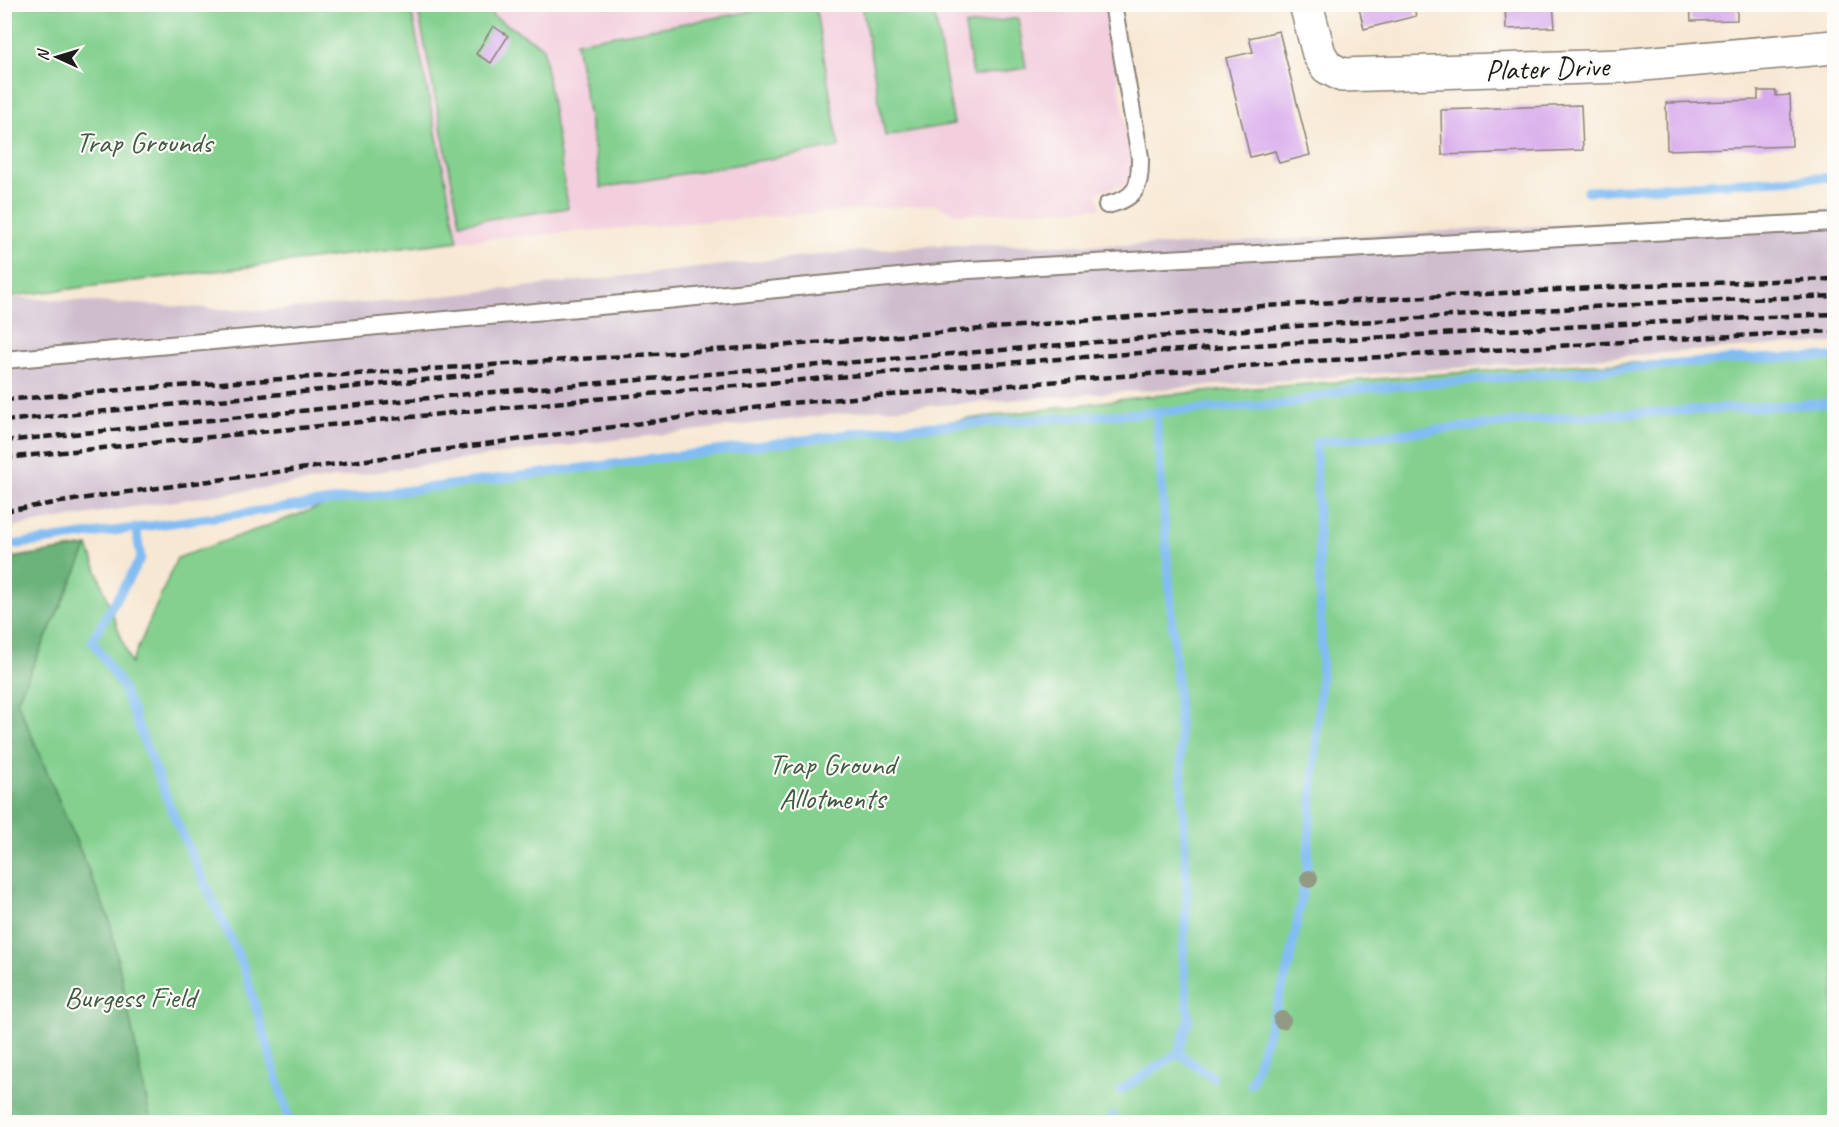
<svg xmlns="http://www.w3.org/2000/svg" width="1839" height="1127" font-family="Caveat,sans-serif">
  <rect width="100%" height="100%" fill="#fdfcf7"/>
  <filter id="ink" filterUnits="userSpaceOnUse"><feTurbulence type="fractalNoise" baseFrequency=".0167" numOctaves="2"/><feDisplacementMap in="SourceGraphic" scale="12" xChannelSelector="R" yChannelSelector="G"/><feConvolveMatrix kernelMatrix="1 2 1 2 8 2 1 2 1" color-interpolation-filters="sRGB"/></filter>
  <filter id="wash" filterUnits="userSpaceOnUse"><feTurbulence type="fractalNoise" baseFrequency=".008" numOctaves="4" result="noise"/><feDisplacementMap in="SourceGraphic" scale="24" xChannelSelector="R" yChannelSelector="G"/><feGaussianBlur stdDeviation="1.35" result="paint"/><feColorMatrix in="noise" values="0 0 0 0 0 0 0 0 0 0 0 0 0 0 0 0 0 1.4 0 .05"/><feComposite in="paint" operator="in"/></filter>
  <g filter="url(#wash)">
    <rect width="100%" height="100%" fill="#f7e8d3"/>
    <path fill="#f3cfde" d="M 410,5 L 1105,5 L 1133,165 L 1131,177 L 1123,186 L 1097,192 L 1101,208 L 957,214 L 933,204 L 458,241 Z"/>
    <path fill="#cfbdce" d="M 1834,210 L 1834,343 L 1773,345 L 871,410 L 538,449 L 126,508 L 5,528 L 4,297 L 261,311 L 406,300 L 796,257 L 935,245 L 1183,245 Z"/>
    <g fill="#83d08f" stroke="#507656" stroke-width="1.5">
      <path d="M 794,4 L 815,5 L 839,147 L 601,188 L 576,42 Z"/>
      <path d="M 4,5 L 410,5 L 458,241 L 5,297 Z"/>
      <path d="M 417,5 L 490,5 L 493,16 L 543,47 L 568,208 L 460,223 Z"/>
      <path d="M 862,5 L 933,5 L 954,124 L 885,136 Z"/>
      <path d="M 1018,18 L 1026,68 L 973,76 L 965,26 Z"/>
      <path d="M 1834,357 L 1834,1122 L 5,1122 L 4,559 L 88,546 L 131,664 L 177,558 L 344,498 L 1149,396 L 1563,365 Z"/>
    </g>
    <path fill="#6ab27a" stroke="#43674b" stroke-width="1.5" d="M 88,546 L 17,701 L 110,921 L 151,1122 L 5,1122 L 5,559 Z"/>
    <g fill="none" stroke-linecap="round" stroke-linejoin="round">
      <g stroke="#81bcf3" stroke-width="9">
        <path d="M 1587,191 L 1834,177"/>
        <path d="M 136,528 L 141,558 L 92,640 L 123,688 L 174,816 L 244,968 L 290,1122"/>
        <path d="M 4,546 L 433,487 L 889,429 L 1286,404 L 1345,390 L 1743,359 L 1834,357"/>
        <path d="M 1178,1053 L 1213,1078"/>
        <path d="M 1251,1084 L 1289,967 L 1307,868 L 1322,665 L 1316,442 L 1563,417 L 1834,403"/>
        <path d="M 1121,1090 L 1178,1053 L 1189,1020 L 1183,958 L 1187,892 L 1178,695 L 1156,412"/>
        <path d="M 1111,1122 L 1113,1116"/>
      </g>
    </g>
    <g id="blocks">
      <g fill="#d8acec">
        <path d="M 1358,4 L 1413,4 L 1416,16 L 1364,29 Z"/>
        <path d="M 1505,4 L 1553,4 L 1555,27 L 1506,29 Z"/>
        <path d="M 1690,4 L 1737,4 L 1737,20 L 1691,21 Z"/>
        <path d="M 493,26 L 508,36 L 491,63 L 476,54 Z"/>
        <path d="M 1279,31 L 1310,155 L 1279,163 L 1275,151 L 1250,157 L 1226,58 L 1253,52 L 1249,38 Z"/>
        <path d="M 1758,91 L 1776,91 L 1776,96 L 1790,95 L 1792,146 L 1667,150 L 1666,103 L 1758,100 Z"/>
        <path d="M 1581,105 L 1583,150 L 1442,155 L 1441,110 Z"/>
      </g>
    </g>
  </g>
  <g filter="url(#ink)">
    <use href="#blocks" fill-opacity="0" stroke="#8a8278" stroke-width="1.5"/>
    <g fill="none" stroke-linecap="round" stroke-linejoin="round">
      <g stroke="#8a8278" stroke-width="20">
        <g id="lane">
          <path d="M 1107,205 C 1138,198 1140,186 1140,157 L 1113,4"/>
          <path d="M 4,360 L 666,300 L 969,270 L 1834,222"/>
        </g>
      </g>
      <g stroke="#8a8278" stroke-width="36">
        <path id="street" d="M 1306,4 L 1319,54 L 1327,67 L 1342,75 L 1621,66 L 1834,47"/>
      </g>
      <use href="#lane" stroke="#fff" stroke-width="16"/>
      <use href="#street" stroke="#fff" stroke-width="33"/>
      <g stroke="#1c1c1c" stroke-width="4.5" stroke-dasharray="9 4.5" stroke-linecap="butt">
        <path d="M 4,400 L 133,389 L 789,345 L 1263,306 L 1649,285 L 1834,279"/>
        <path d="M 4,421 L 496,373"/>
        <path d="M 4,441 L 468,394 L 1267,328 L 1668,302 L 1834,296"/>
        <path d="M 4,458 C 369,421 733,383 1098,356 C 1343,338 1589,325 1834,314"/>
        <path d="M 4,511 L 106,495 L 791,403 L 1283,363 L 1655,340 L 1834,331"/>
      </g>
    </g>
    <g fill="#929a84">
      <circle cx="1309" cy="879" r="9"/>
      <circle cx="1282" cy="1020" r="9"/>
    </g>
  </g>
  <g text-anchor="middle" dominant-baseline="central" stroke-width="4.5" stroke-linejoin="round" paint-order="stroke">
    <g font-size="30" fill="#1c1c1c" stroke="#fdfcf7">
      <text transform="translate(1547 68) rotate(-2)">Plater Drive</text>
    </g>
    <g font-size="30" fill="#405b44" stroke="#fdfcf7">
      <text x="144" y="142">Trap Grounds</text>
      <text x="832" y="764">Trap Ground<tspan x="832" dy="34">Allotments</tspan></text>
      <text x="130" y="997">Burgess Field</text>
    </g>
  </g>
  <rect width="1839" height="1127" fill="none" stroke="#fdfcf7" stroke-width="24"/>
  <g transform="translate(57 57) rotate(274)" stroke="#fdfcf7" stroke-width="4.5" paint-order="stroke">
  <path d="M0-4.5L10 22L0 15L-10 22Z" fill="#1c1c1c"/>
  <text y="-9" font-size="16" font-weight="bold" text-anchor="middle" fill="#1c1c1c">N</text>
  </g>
</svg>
